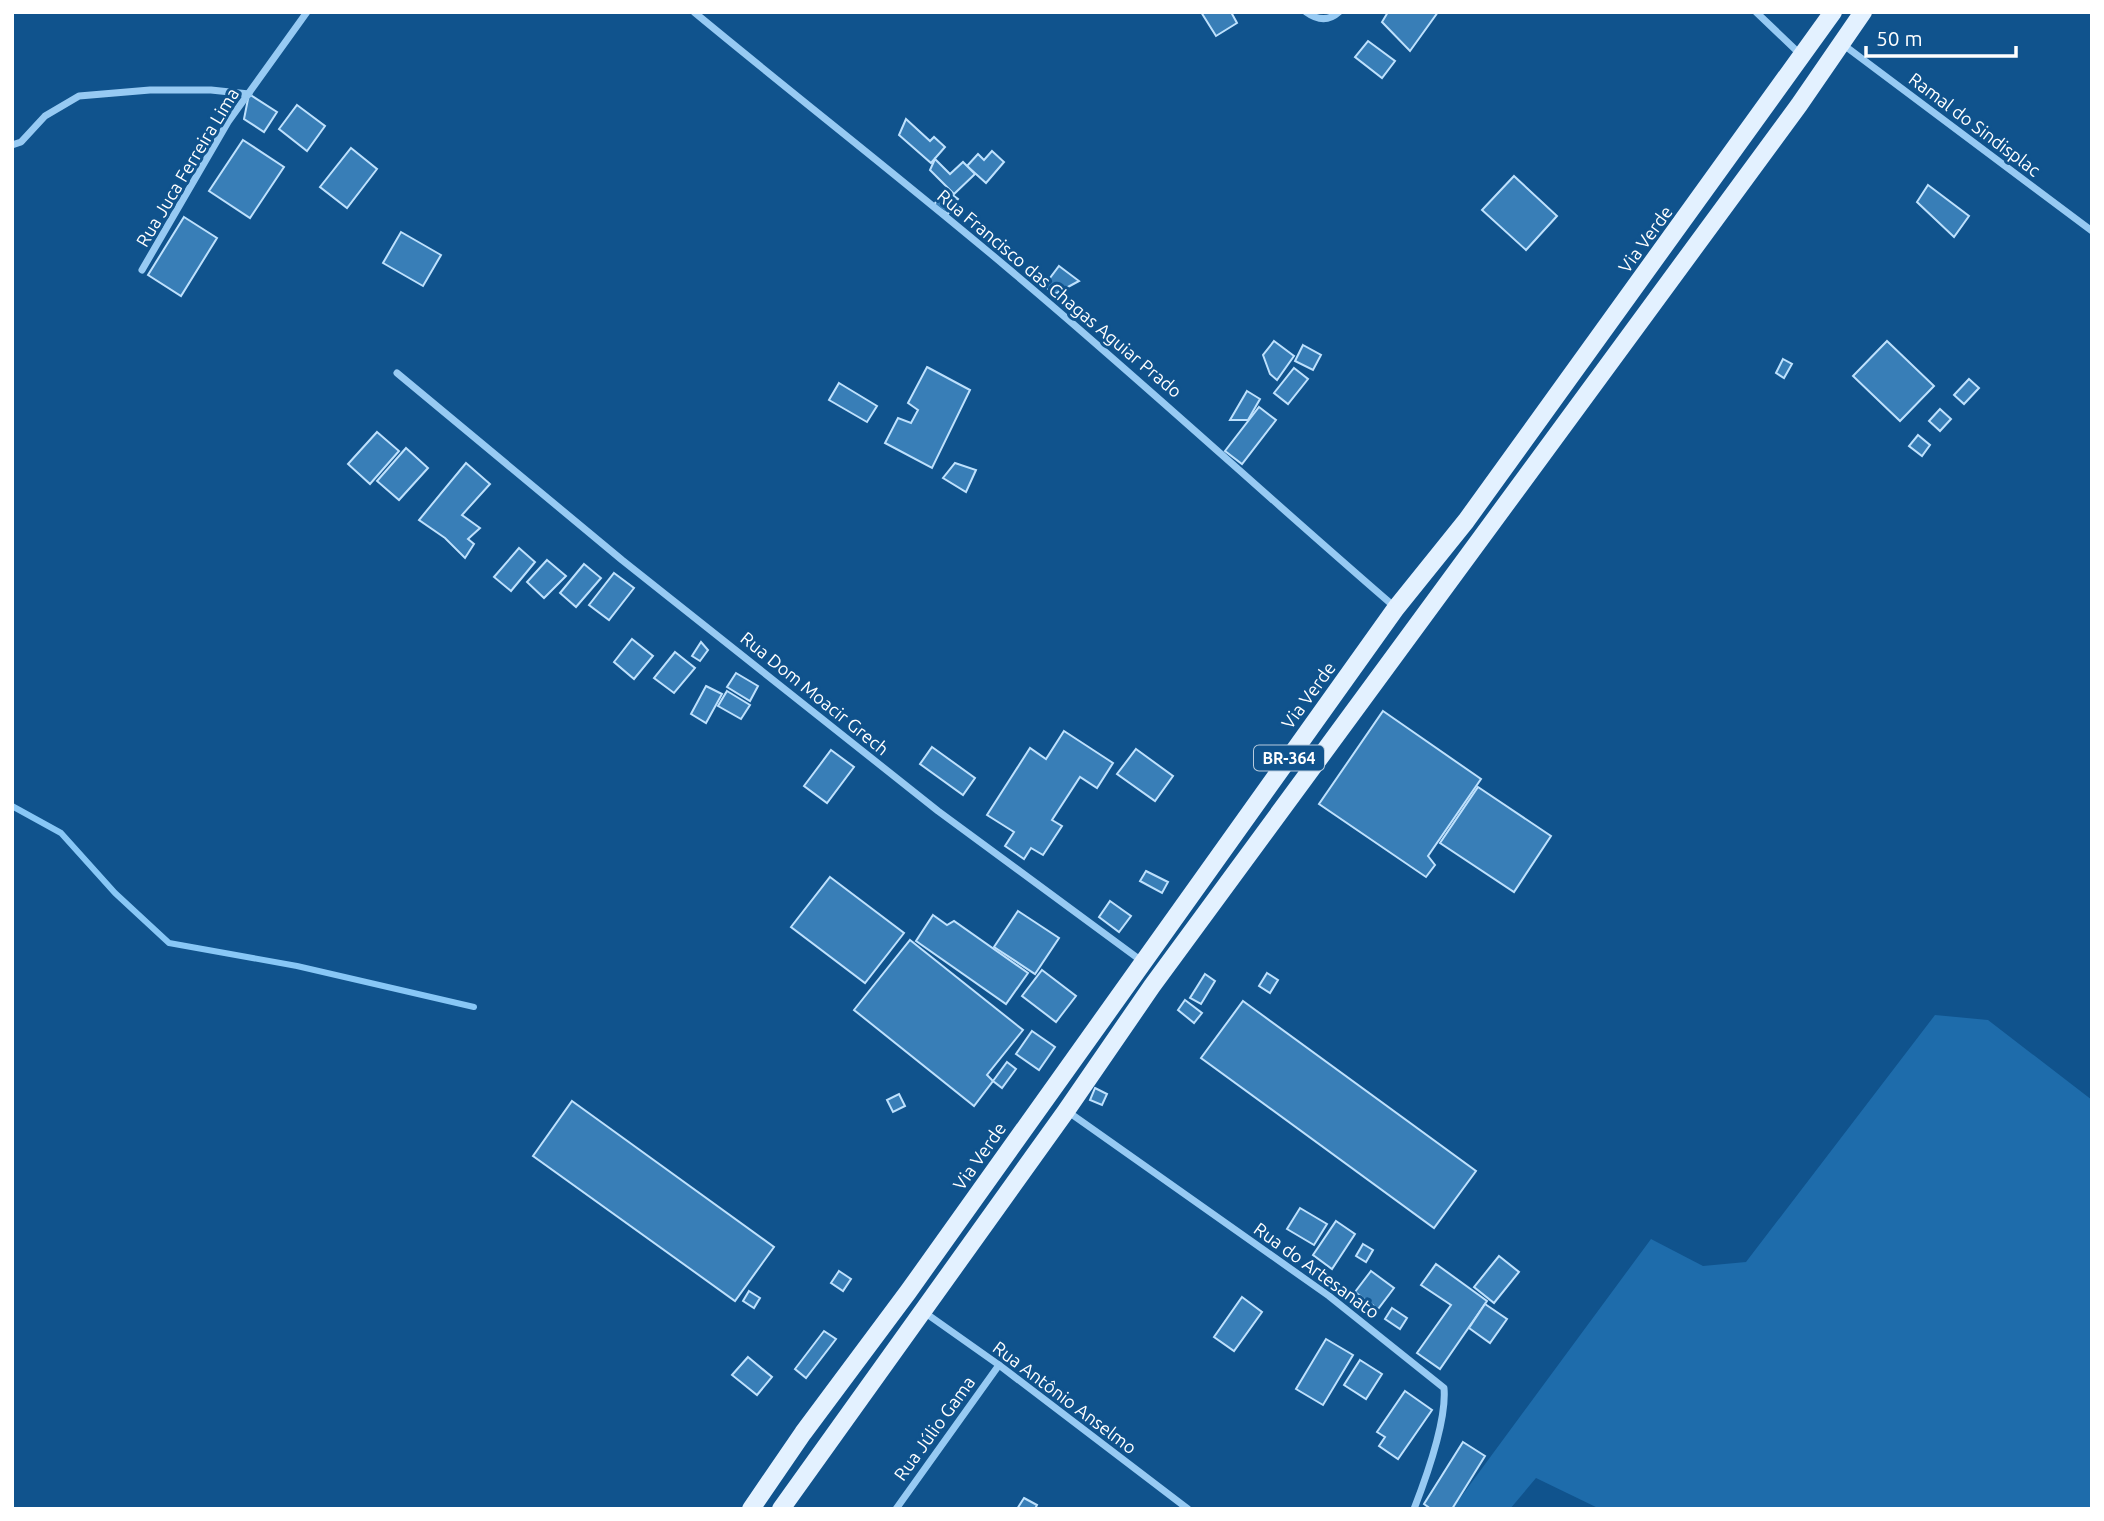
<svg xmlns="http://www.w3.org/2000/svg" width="2104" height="1521" font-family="Ubuntu,sans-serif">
  <rect width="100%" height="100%" fill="#10538d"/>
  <path fill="#1e6cab" d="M 1935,1015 L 1988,1020 L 2092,1100 L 2092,1509 L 1600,1509 L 1536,1478 L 1510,1509 L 1452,1509 L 1651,1239 L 1703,1266 L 1746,1262 Z"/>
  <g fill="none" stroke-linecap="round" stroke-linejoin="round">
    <path stroke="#88c7f6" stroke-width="6" d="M 12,806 L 61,833 L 115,893 L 169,943 L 297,966 L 474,1007"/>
  </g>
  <g fill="#387eb7" stroke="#bee1fd" stroke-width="2">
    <path d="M 1201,12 L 1231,12 L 1237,23 L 1216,36 Z"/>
    <path d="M 1388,12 L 1438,12 L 1410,51 L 1382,22 Z"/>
    <path d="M 1368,41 L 1395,61 L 1382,78 L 1355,57 Z"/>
    <path d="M 249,94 L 277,112 L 264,132 L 244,119 Z"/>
    <path d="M 297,105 L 325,126 L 307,151 L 279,129 Z"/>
    <path d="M 906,119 L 930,141 L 934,137 L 945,147 L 931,163 L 899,135 Z"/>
    <path d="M 243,140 L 284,167 L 250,218 L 209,191 Z"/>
    <path d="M 351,148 L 377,169 L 347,208 L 320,187 Z"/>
    <path d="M 992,151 L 1004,162 L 986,183 L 967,166 L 978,154 L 984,160 Z"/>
    <path d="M 935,159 L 950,174 L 963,162 L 975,174 L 954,194 L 930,170 Z"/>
    <path d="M 1514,176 L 1557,216 L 1526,250 L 1482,210 Z"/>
    <path d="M 1928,185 L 1969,216 L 1954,237 L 1917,202 Z"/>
    <path d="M 950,193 L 958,199 L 948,214 L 934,205 L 939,197 L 945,201 Z"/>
    <path d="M 184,217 L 217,238 L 181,296 L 148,275 Z"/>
    <path d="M 401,232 L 441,255 L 423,286 L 383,263 Z"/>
    <path d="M 1059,266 L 1079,281 L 1055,294 L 1044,286 Z"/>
    <path d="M 1274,341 L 1294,356 L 1277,380 L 1270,374 L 1263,355 Z"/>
    <path d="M 1887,341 L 1934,386 L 1900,421 L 1853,376 Z"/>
    <path d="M 1303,345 L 1321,355 L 1313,370 L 1295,361 Z"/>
    <path d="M 1783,359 L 1792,364 L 1784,378 L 1776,373 Z"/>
    <path d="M 927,367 L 970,390 L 932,468 L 885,443 L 898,418 L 911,423 L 918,410 L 908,403 Z"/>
    <path d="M 1294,368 L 1308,379 L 1288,404 L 1274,393 Z"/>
    <path d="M 1969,379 L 1979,388 L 1964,404 L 1954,395 Z"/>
    <path d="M 839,383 L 877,406 L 867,422 L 829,400 Z"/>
    <path d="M 1247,391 L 1260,399 L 1248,420 L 1230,420 Z"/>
    <path d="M 1259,407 L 1276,420 L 1242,464 L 1225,451 Z"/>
    <path d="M 1940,409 L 1951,419 L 1940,431 L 1929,421 Z"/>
    <path d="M 377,432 L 399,451 L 370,484 L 348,464 Z"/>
    <path d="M 1918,435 L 1930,445 L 1922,456 L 1909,446 Z"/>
    <path d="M 406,448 L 428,468 L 399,500 L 377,481 Z"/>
    <path d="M 466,463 L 490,484 L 462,515 L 480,528 L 468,539 L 474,544 L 465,558 L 445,538 L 419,520 Z"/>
    <path d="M 955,463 L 976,470 L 966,492 L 943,478 Z"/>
    <path d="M 519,548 L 535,562 L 511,591 L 494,577 Z"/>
    <path d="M 547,560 L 566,576 L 544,598 L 527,582 Z"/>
    <path d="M 584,564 L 601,578 L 576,607 L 560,593 Z"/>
    <path d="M 614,573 L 634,588 L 609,620 L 589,605 Z"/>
    <path d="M 632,639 L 653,656 L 634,679 L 614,662 Z"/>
    <path d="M 701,642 L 708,650 L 700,661 L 692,656 Z"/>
    <path d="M 675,652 L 695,668 L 674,693 L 654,678 Z"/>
    <path d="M 736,673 L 758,686 L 750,701 L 727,687 Z"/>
    <path d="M 706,686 L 722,694 L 706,723 L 691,714 Z"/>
    <path d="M 727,691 L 750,705 L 741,719 L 718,706 Z"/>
    <path d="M 1383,711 L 1481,779 L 1428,856 L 1435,865 L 1426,877 L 1319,804 Z"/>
    <path d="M 1064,731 L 1113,763 L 1097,788 L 1080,777 L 1052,820 L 1062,826 L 1043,855 L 1031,848 L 1024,859 L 1005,846 L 1014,832 L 987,815 L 1030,748 L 1046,759 Z"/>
    <path d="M 932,747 L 975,778 L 963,795 L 920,764 Z"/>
    <path d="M 1136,749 L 1173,776 L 1155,801 L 1117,774 Z"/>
    <path d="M 831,750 L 854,767 L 827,803 L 804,786 Z"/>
    <path d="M 1478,787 L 1551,836 L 1514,892 L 1440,843 Z"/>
    <path d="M 1146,871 L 1168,882 L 1162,893 L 1140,881 Z"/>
    <path d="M 830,877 L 904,933 L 865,983 L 791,927 Z"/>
    <path d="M 1110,901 L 1131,916 L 1119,932 L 1099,917 Z"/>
    <path d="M 1018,911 L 1059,938 L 1035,974 L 994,947 Z"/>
    <path d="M 933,915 L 947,925 L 954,921 L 1028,973 L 1006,1004 L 916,941 Z"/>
    <path d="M 910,940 L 1023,1030 L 987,1075 L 993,1081 L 974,1106 L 854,1010 Z"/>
    <path d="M 1042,970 L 1076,996 L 1056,1022 L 1022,996 Z"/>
    <path d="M 1267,973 L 1278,980 L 1270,993 L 1259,986 Z"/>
    <path d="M 1205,974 L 1215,981 L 1201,1004 L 1190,998 Z"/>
    <path d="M 1185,1000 L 1202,1013 L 1194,1023 L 1178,1010 Z"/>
    <path d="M 1243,1001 L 1476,1171 L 1434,1228 L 1201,1058 Z"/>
    <path d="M 1032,1031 L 1055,1047 L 1039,1070 L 1016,1054 Z"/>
    <path d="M 1007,1062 L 1016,1069 L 1002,1088 L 993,1081 Z"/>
    <path d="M 1095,1088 L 1107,1094 L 1102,1105 L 1090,1100 Z"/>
    <path d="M 899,1094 L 905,1106 L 893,1112 L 887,1100 Z"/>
    <path d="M 572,1101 L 774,1247 L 735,1301 L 533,1156 Z"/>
    <path d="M 1300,1208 L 1327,1224 L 1314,1245 L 1287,1229 Z"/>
    <path d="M 1336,1221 L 1355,1234 L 1332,1269 L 1313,1255 Z"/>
    <path d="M 1363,1244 L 1373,1250 L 1366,1262 L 1356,1256 Z"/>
    <path d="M 1499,1256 L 1519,1272 L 1494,1303 L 1474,1287 Z"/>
    <path d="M 1436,1264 L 1487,1301 L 1440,1369 L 1417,1353 L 1451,1305 L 1421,1285 Z"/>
    <path d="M 839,1271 L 851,1279 L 843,1291 L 831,1283 Z"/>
    <path d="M 1371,1271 L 1394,1288 L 1378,1309 L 1355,1292 Z"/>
    <path d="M 749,1291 L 760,1298 L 754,1308 L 743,1301 Z"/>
    <path d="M 1242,1297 L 1262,1312 L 1234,1351 L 1214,1337 Z"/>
    <path d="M 1485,1304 L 1507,1319 L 1490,1343 L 1469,1328 Z"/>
    <path d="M 1392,1308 L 1407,1318 L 1400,1329 L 1385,1319 Z"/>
    <path d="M 824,1331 L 836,1339 L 806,1378 L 795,1369 Z"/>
    <path d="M 1326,1339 L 1353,1355 L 1323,1405 L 1296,1389 Z"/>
    <path d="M 748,1357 L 772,1377 L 757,1395 L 732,1375 Z"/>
    <path d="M 1360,1360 L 1382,1374 L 1366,1399 L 1344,1385 Z"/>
    <path d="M 1405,1391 L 1432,1410 L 1398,1459 L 1379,1446 L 1385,1437 L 1377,1432 Z"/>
    <path d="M 1463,1442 L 1485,1456 L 1452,1509 L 1431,1509 L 1424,1504 Z"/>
    <path d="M 1024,1498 L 1037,1505 L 1035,1509 L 1017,1509 Z"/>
  </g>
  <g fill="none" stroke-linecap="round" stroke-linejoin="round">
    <g stroke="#97caf3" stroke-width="7">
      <path d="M 694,12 C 799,99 906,182 1010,270 C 1141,380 1266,496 1396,608"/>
      <path d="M 1306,12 C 1317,20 1328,22 1339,12"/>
      <path d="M 1756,12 L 1801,55"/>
      <path d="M 1841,43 L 2092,231"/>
      <path d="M 12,145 L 21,142 L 45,116 L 79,96 L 150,90 L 211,90 L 249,94"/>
      <path d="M 142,270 L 228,122 L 307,12"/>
      <path d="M 397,373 L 622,560 L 938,811 L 1143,962"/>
      <path d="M 1067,1111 L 1329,1296 L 1444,1388 C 1447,1421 1426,1478 1414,1509"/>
      <path d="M 924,1312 L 999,1365 L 1188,1509"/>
      <path d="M 896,1509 L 999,1365"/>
    </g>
    <g stroke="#e3f1ff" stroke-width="18">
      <path d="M 751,1509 L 803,1433 L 908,1292 L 1396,608 L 1466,521 L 1833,12"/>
      <path d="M 781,1509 L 1066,1111 L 1152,986 L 1799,105 L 1863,12"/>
    </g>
  </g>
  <g text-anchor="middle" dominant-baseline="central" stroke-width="6" stroke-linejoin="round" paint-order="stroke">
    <rect fill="#10538d" stroke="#b7cbdd" stroke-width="2" x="1254" y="745.5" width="70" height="25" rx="5"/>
    <g font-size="16" font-weight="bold" fill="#fff">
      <text x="1289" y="758">BR-364</text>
    </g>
    <g font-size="18" fill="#fff" stroke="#10538d">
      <text transform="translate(1975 124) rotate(37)">Ramal do Sindisplac</text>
      <text transform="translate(187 167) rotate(-59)">Rua Juca Ferreira Lima</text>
      <text transform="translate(1645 239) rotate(-54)">Via Verde</text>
      <text transform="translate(1060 293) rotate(40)">Rua Francisco das Chagas Aguiar Prado</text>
      <text transform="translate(815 693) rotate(39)">Rua Dom Moacir Grech</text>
      <text transform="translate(1308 695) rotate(-54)">Via Verde</text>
      <text transform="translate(979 1156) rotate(-55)">Via Verde</text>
      <text transform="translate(1317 1270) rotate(36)">Rua do Artesanato</text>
      <text transform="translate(1065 1397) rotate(37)">Rua Antônio Anselmo</text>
      <text transform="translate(934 1428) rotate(-54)">Rua Júlio Gama</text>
    </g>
  </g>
  <rect width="2104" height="1521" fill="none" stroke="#ffffff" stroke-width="28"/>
  <path d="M1866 46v10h150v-10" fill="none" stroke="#ffffff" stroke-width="3.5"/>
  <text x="1876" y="46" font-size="21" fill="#ffffff" stroke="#10538d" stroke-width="5" paint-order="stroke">50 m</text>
</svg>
